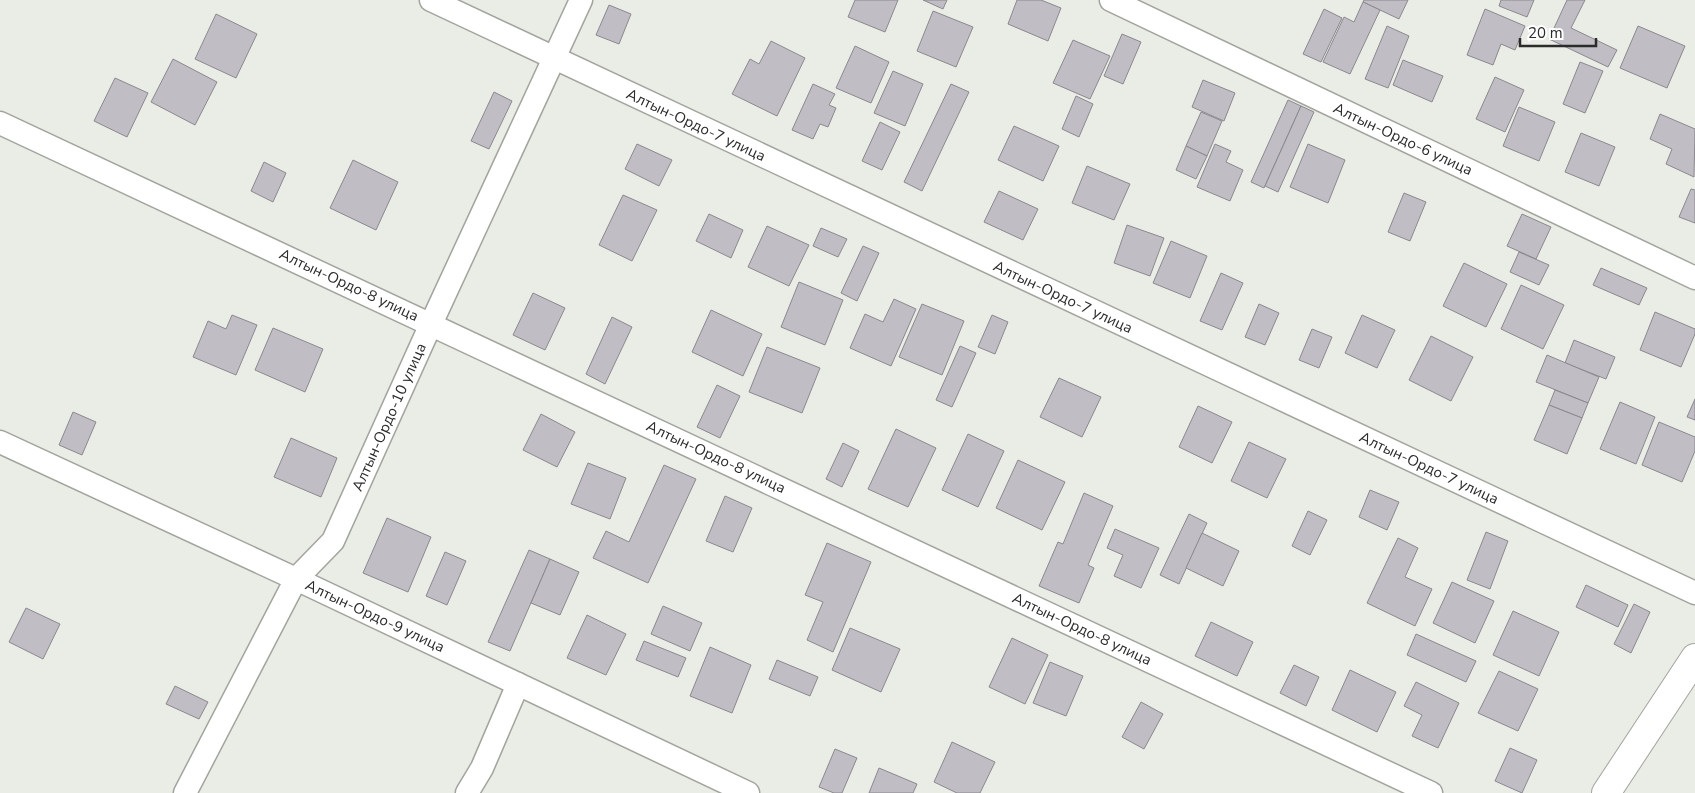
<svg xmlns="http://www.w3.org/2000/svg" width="1695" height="793" font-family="'Nunito Sans',sans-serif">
  <rect width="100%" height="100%" fill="#eaede6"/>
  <g fill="#c0bdc4" stroke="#8b888e">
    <path d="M 855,0 L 898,0 L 885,32 L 848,17 Z"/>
    <path d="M 923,0 L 947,0 L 943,9 Z"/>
    <path d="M 1017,0 L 1041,0 L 1061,8 L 1048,41 L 1008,24 Z"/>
    <path d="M 1364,0 L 1408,0 L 1399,19 L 1363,2 Z"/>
    <path d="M 1501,0 L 1534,0 L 1527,17 L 1499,6 Z"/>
    <path d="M 1567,0 L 1585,0 L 1571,28 L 1617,50 L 1608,67 L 1549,39 Z"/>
    <path d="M 1363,2 L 1380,10 L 1350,74 L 1323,62 L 1344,17 L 1354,22 Z"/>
    <path d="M 609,5 L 631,14 L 619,44 L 596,35 Z"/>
    <path d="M 1324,9 L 1342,18 L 1321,62 L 1303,54 Z"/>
    <path d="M 1485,9 L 1525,26 L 1515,50 L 1501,44 L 1493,65 L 1467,55 Z"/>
    <path d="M 933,11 L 973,27 L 956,67 L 917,51 Z"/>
    <path d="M 216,14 L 257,34 L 236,78 L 195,59 Z"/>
    <path d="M 1387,26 L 1409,36 L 1388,88 L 1365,79 Z"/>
    <path d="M 1638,26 L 1685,46 L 1667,88 L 1620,68 Z"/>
    <path d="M 1122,34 L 1141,42 L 1123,84 L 1104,76 Z"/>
    <path d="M 1073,40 L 1110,56 L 1090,99 L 1053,83 Z"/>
    <path d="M 771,41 L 805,58 L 777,116 L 732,94 L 750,59 L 759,64 Z"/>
    <path d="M 855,46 L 889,62 L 871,103 L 836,88 Z"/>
    <path d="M 173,59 L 217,82 L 195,125 L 151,102 Z"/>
    <path d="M 1403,60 L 1443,76 L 1432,102 L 1393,85 Z"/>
    <path d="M 1580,62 L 1603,71 L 1585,113 L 1563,104 Z"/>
    <path d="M 893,71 L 923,84 L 905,126 L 874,113 Z"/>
    <path d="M 1495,77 L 1524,90 L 1505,132 L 1476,119 Z"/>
    <path d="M 115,78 L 148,93 L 127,137 L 94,121 Z"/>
    <path d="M 1203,80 L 1235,93 L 1224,121 L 1192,107 Z"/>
    <path d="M 813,84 L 835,94 L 829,105 L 836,108 L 828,127 L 820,124 L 813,139 L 792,130 Z"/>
    <path d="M 951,84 L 969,92 L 922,191 L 904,182 Z"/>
    <path d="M 494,92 L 512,101 L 489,149 L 471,141 Z"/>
    <path d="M 1076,96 L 1093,104 L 1079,137 L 1062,129 Z"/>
    <path d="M 1288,100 L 1301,106 L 1264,188 L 1251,182 Z"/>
    <path d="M 1301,106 L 1314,112 L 1278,192 L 1265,186 Z"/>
    <path d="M 1519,107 L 1555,122 L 1539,161 L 1503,146 Z"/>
    <path d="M 1201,112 L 1222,121 L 1207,156 L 1186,146 Z"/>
    <path d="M 1660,114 L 1695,129 L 1694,177 L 1666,164 L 1672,149 L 1650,139 Z"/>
    <path d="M 880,122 L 900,132 L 882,170 L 862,161 Z"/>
    <path d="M 1014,126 L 1059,146 L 1043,181 L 998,160 Z"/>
    <path d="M 1581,133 L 1615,147 L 1599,186 L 1565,172 Z"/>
    <path d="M 637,144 L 672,160 L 659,186 L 625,169 Z"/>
    <path d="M 1215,144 L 1231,151 L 1226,162 L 1243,170 L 1230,201 L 1197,187 Z"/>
    <path d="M 1308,144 L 1345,160 L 1328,203 L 1290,187 Z"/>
    <path d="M 1186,146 L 1207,156 L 1196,179 L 1176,170 Z"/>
    <path d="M 353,160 L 398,182 L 376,230 L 330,208 Z"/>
    <path d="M 264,162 L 286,173 L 273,202 L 251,191 Z"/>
    <path d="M 1087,166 L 1130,184 L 1114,220 L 1072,203 Z"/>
    <path d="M 1691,189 L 1695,190 L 1695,223 L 1679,217 Z"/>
    <path d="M 999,191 L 1038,209 L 1023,240 L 984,222 Z"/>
    <path d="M 1404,193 L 1426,202 L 1410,241 L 1388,232 Z"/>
    <path d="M 623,195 L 657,210 L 632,261 L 599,245 Z"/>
    <path d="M 709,214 L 743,230 L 731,258 L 696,241 Z"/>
    <path d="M 1522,214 L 1551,227 L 1536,259 L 1507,246 Z"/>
    <path d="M 1127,225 L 1164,238 L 1150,276 L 1114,263 Z"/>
    <path d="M 767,226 L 809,245 L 789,286 L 748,267 Z"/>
    <path d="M 821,228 L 847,239 L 838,257 L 813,246 Z"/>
    <path d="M 1171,241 L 1207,256 L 1190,298 L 1153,283 Z"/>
    <path d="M 863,246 L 879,253 L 857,301 L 841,293 Z"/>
    <path d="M 1519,252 L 1549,265 L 1539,285 L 1510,272 Z"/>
    <path d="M 1464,263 L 1507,284 L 1486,327 L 1443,306 Z"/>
    <path d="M 1601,268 L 1647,288 L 1639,305 L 1593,285 Z"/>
    <path d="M 1221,273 L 1243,283 L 1222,330 L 1200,321 Z"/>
    <path d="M 799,282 L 843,300 L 825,345 L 781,327 Z"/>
    <path d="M 1521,285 L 1564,305 L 1543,349 L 1501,329 Z"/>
    <path d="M 533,293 L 565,308 L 545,350 L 513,335 Z"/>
    <path d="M 894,299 L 916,309 L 891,366 L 850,348 L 865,314 L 883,322 Z"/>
    <path d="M 922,304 L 964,321 L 942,375 L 899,357 Z"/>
    <path d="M 1259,304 L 1279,313 L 1265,345 L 1245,337 Z"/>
    <path d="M 711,310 L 762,334 L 743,376 L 692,352 Z"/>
    <path d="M 1655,312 L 1695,329 L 1695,334 L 1681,367 L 1640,350 Z"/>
    <path d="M 232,315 L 257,325 L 236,375 L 193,357 L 208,321 L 226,329 Z"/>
    <path d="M 992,315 L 1008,322 L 995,354 L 978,347 Z"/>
    <path d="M 1362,315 L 1395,330 L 1377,368 L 1345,353 Z"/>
    <path d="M 612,317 L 632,327 L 605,384 L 586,374 Z"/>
    <path d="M 273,328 L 323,349 L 305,392 L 255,370 Z"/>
    <path d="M 1312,329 L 1332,337 L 1319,368 L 1299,360 Z"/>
    <path d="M 1431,336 L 1473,357 L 1451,401 L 1409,380 Z"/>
    <path d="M 1574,340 L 1615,357 L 1606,379 L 1565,363 Z"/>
    <path d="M 960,346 L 976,353 L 952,407 L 936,400 Z"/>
    <path d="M 767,347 L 820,368 L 802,413 L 749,392 Z"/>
    <path d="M 1547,355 L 1599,377 L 1588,403 L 1536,382 Z"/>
    <path d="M 1059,378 L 1101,397 L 1082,437 L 1040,417 Z"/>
    <path d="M 717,385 L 740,396 L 720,438 L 697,427 Z"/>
    <path d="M 1555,390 L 1588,403 L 1582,418 L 1549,405 Z"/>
    <path d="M 1695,399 L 1695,420 L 1687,417 Z"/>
    <path d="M 1620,402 L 1655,417 L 1636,464 L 1600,449 Z"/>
    <path d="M 1549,405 L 1582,418 L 1567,454 L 1534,440 Z"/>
    <path d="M 1198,406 L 1232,422 L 1212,463 L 1179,447 Z"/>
    <path d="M 73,412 L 96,422 L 82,455 L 59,445 Z"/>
    <path d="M 541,414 L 575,432 L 557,467 L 523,450 Z"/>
    <path d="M 1659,422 L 1695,437 L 1695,451 L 1682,482 L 1642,465 Z"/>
    <path d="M 896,429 L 936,448 L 908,507 L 868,489 Z"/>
    <path d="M 968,434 L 1004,451 L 978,507 L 942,490 Z"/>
    <path d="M 291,438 L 337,458 L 321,497 L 274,477 Z"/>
    <path d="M 1249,442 L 1286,459 L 1267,498 L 1231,481 Z"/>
    <path d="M 843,443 L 859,451 L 842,487 L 826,479 Z"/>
    <path d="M 1018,460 L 1065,482 L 1042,530 L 996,508 Z"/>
    <path d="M 588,463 L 626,478 L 610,519 L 571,504 Z"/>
    <path d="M 664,465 L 696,479 L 648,583 L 593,558 L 606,531 L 629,542 Z"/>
    <path d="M 1370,490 L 1399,502 L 1387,530 L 1359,517 Z"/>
    <path d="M 1084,493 L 1113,506 L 1088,565 L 1094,568 L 1079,603 L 1039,586 L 1058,542 L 1063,544 Z"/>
    <path d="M 725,496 L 752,508 L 733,552 L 706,541 Z"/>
    <path d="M 1308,511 L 1327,520 L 1310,555 L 1292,546 Z"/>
    <path d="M 1189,514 L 1207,523 L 1179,584 L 1160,575 Z"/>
    <path d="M 387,518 L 431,537 L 408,592 L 363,573 Z"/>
    <path d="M 1115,529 L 1159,548 L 1141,588 L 1114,576 L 1123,555 L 1107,548 Z"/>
    <path d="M 1486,532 L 1508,541 L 1490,589 L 1467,580 Z"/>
    <path d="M 1202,533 L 1239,551 L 1223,586 L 1186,568 Z"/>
    <path d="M 1398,538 L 1418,548 L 1405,577 L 1432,589 L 1415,626 L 1367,603 Z"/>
    <path d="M 827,543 L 871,562 L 833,652 L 807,640 L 823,602 L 805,595 Z"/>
    <path d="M 529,550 L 550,559 L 510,651 L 488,642 Z"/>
    <path d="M 445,552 L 466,561 L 447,605 L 426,596 Z"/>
    <path d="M 550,559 L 579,572 L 560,615 L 531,603 Z"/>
    <path d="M 1452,582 L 1494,601 L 1475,643 L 1433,623 Z"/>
    <path d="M 1586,585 L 1628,605 L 1618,627 L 1576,607 Z"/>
    <path d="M 1634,604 L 1650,612 L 1631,653 L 1614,644 Z"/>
    <path d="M 663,606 L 702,623 L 690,651 L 651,634 Z"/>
    <path d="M 26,608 L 60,624 L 43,659 L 9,642 Z"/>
    <path d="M 1513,611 L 1559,632 L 1539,676 L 1493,655 Z"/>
    <path d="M 587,615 L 626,634 L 606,675 L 567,658 Z"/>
    <path d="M 1211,622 L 1253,642 L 1237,676 L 1195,656 Z"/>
    <path d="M 850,628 L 900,649 L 881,692 L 832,670 Z"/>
    <path d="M 1416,634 L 1476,661 L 1466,682 L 1407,655 Z"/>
    <path d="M 1012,638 L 1048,655 L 1025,704 L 989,687 Z"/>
    <path d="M 644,641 L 686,658 L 678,677 L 636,660 Z"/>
    <path d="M 710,647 L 751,665 L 732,713 L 690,696 Z"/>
    <path d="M 777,660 L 818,677 L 810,696 L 769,679 Z"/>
    <path d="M 1050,662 L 1083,676 L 1066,716 L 1033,703 Z"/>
    <path d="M 1294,665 L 1319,677 L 1306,706 L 1280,693 Z"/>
    <path d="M 1350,670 L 1396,692 L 1377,732 L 1332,710 Z"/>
    <path d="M 1499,671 L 1538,689 L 1518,731 L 1478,713 Z"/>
    <path d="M 1416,682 L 1459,703 L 1438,748 L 1412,736 L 1422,715 L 1404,706 Z"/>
    <path d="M 175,686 L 208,702 L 199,719 L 166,704 Z"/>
    <path d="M 1141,702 L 1163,714 L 1144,749 L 1122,737 Z"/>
    <path d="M 952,742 L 995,762 L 980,793 L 957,793 L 934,782 Z"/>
    <path d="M 1510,748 L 1537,760 L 1522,793 L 1495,781 Z"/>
    <path d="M 835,749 L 857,758 L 842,793 L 834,793 L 819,787 Z"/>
    <path d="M 879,768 L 917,784 L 913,793 L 869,793 Z"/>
  </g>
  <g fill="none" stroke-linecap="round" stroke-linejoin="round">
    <g stroke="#a2a49e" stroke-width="25">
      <g id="street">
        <path d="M 431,0 L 1695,593"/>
        <path d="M 1111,0 L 1695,278"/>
        <path d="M 0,123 L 1431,793"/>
        <path d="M 0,442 L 296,579 L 748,793"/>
        <path d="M 185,793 L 296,579 L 333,541 L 431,324 L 581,0"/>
        <path d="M 467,793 L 482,768 L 518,684"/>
      </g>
    </g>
    <g stroke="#a2a49e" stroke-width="30">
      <path id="secondary" d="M 1606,793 L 1695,658"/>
    </g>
    <use href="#street" stroke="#fff" stroke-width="22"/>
    <use href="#secondary" stroke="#fff" stroke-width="28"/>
  </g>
  <g text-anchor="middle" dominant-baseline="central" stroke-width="4" stroke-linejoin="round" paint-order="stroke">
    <g font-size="15" fill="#2b2c29" stroke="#fff">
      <text transform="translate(696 125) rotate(25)">Алтын-Ордо-7 улица</text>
      <text transform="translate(1403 139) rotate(25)">Алтын-Ордо-6 улица</text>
      <text transform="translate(349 285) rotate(25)">Алтын-Ордо-8 улица</text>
      <text transform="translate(1063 297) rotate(25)">Алтын-Ордо-7 улица</text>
      <text transform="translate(389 417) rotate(-66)">Алтын-Ордо-10 улица</text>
      <text transform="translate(716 457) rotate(25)">Алтын-Ордо-8 улица</text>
      <text transform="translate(1429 468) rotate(25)">Алтын-Ордо-7 улица</text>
      <text transform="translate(375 616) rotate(25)">Алтын-Ордо-9 улица</text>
      <text transform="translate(1082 629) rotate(25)">Алтын-Ордо-8 улица</text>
    </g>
  </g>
  <path d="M1520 38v8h76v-8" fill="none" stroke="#2b2c29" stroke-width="2.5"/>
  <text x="1528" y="38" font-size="15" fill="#2b2c29" stroke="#ffffff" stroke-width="4" paint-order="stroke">20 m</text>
</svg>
